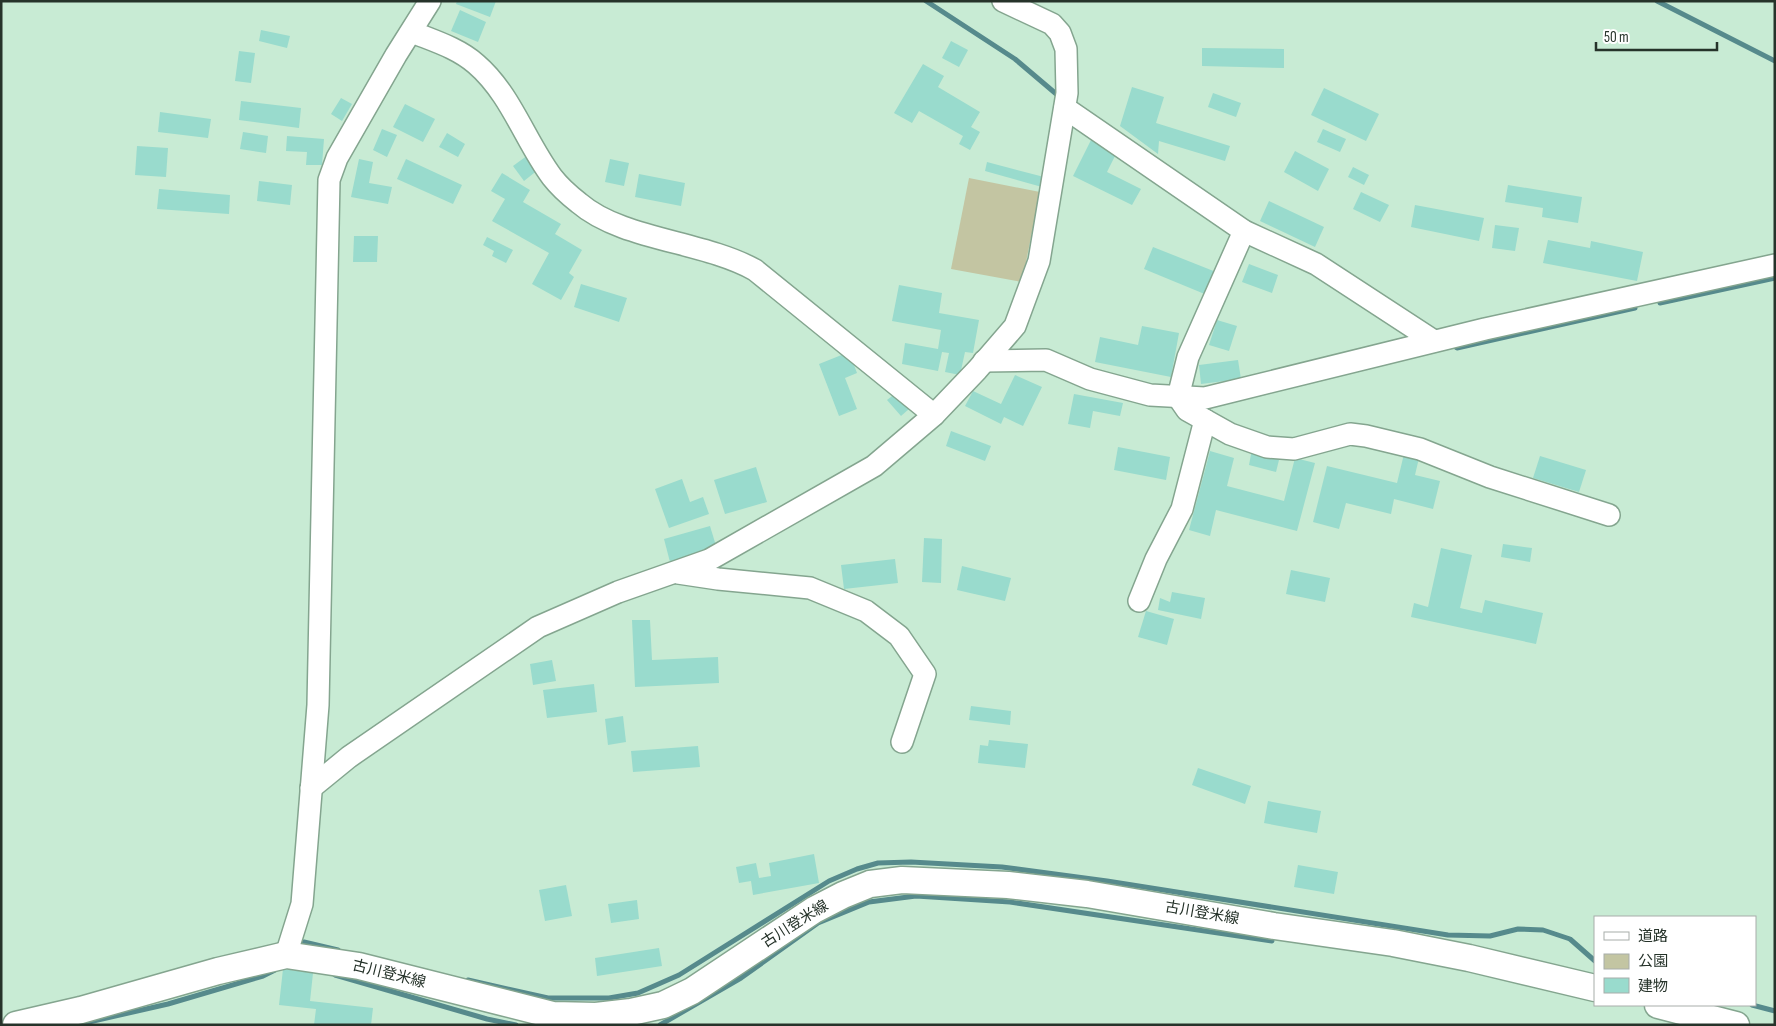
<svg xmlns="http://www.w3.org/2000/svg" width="1776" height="1026" font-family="'Sofia Sans Condensed','Noto Sans JP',sans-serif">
  <rect width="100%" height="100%" fill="#c8ebd4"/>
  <path fill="#c3c5a2" d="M 969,178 L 1040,192 L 1022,282 L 951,269 Z"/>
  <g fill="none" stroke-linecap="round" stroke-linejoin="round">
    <g stroke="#568a8c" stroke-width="5">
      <path d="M 926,1 L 1015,59 L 1061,98"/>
      <path d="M 1657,1 L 1775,61"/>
      <path d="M 1660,303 L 1775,278"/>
      <path d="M 1454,346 L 1457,348 L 1635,308"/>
      <path d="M 301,946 L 304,942 L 338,950"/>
      <path d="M 335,975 L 487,1019 L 516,1025"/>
      <path d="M 468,980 L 548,998 L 609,998 L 638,993 L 679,975 L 829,881 L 857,869 L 878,863 L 911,862 L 1002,867 L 1107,881 L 1448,935 L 1490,936 L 1518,929 L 1543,930 L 1570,939 L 1595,961"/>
      <path d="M 1752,1005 L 1775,1011"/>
      <path d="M 76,1025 L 168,1004 L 263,976 L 275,970"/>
      <path d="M 660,1025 L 741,978 L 818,923 L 869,902 L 916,896 L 1010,902 L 1272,941"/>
    </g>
  </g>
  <g fill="#99dbcd">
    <path d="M 457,1 L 496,1 L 490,17 L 456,4 Z"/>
    <path d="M 460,10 L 486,22 L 478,42 L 451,31 Z"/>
    <path d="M 261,30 L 290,36 L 287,48 L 259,41 Z"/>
    <path d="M 951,41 L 968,50 L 959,67 L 942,58 Z"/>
    <path d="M 1202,48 L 1284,49 L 1284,68 L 1202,66 Z"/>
    <path d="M 239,51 L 255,53 L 251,83 L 235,81 Z"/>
    <path d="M 923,64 L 944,76 L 938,87 L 980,112 L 971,127 L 980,132 L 970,150 L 959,144 L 963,136 L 919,111 L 912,123 L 894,113 Z"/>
    <path d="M 1132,87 L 1164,97 L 1156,123 L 1230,146 L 1225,161 L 1159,141 L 1158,154 L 1120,126 Z"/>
    <path d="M 1324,88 L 1379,114 L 1366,141 L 1311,115 Z"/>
    <path d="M 1213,93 L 1241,103 L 1236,117 L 1208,107 Z"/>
    <path d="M 341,98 L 352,104 L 342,121 L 331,114 Z"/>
    <path d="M 241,101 L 301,108 L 299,128 L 239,120 Z"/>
    <path d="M 405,104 L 435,119 L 423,142 L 393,127 Z"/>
    <path d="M 160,112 L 211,119 L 208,138 L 158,132 Z"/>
    <path d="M 382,129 L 397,135 L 387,157 L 373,150 Z"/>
    <path d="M 1323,129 L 1346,139 L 1340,152 L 1317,142 Z"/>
    <path d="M 243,132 L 268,136 L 266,153 L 240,149 Z"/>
    <path d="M 447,133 L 465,144 L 458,157 L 439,147 Z"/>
    <path d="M 287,136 L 324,139 L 322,165 L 306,165 L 307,152 L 286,151 Z"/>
    <path d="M 1092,138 L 1118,150 L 1107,172 L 1141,189 L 1132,205 L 1073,176 Z"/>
    <path d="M 137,146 L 168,148 L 166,177 L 135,175 Z"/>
    <path d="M 1295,151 L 1329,169 L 1318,191 L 1284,172 Z"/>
    <path d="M 528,155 L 539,169 L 524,181 L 513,166 Z"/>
    <path d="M 359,159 L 373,162 L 369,183 L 392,187 L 388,204 L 351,197 Z"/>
    <path d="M 406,159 L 462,185 L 453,204 L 397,179 Z"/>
    <path d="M 610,159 L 629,163 L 624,186 L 605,182 Z"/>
    <path d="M 987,162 L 1044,177 L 1042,187 L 985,171 Z"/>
    <path d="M 1353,167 L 1369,175 L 1364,185 L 1348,177 Z"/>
    <path d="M 502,173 L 530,190 L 523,202 L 561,224 L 555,234 L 582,250 L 569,273 L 574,277 L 561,300 L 532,284 L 549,253 L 492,221 L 505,199 L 491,191 Z"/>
    <path d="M 639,174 L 685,183 L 681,206 L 635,197 Z"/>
    <path d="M 259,181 L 292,185 L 290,205 L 257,201 Z"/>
    <path d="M 1508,185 L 1582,197 L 1578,223 L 1542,217 L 1543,208 L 1505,202 Z"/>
    <path d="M 159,189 L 230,195 L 229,214 L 157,209 Z"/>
    <path d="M 1361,192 L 1389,205 L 1380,222 L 1353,209 Z"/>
    <path d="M 1269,201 L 1324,227 L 1315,247 L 1260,221 Z"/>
    <path d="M 1415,205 L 1484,218 L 1479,241 L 1411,227 Z"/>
    <path d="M 1495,225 L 1519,228 L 1515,251 L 1492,248 Z"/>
    <path d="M 354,236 L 378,236 L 377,262 L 353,262 Z"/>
    <path d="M 487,237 L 513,250 L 506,263 L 492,256 L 494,251 L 483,245 Z"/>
    <path d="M 1548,240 L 1590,248 L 1591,241 L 1643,252 L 1637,281 L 1543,263 Z"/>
    <path d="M 1153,247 L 1216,272 L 1207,295 L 1144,269 Z"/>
    <path d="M 1249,264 L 1278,275 L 1272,293 L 1242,282 Z"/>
    <path d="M 581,284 L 627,298 L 619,322 L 574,307 Z"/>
    <path d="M 899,285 L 942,293 L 939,313 L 979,320 L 973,353 L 965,352 L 960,375 L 945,372 L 949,353 L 942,352 L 938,371 L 902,364 L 905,343 L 938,349 L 941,330 L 892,321 Z"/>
    <path d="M 1217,320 L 1237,326 L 1229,351 L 1209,345 Z"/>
    <path d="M 1142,326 L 1179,333 L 1171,377 L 1095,362 L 1100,337 L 1138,345 Z"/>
    <path d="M 849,352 L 857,373 L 845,378 L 857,409 L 839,416 L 819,364 Z"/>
    <path d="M 1238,360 L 1241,379 L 1201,384 L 1199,365 Z"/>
    <path d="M 1015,375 L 1042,387 L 1023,426 L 1004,417 L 1001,424 L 965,406 L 973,391 L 1001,404 Z"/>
    <path d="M 896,393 L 909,409 L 901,416 L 887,400 Z"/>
    <path d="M 1074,394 L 1123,403 L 1120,416 L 1093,411 L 1090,428 L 1068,424 Z"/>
    <path d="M 951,431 L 991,446 L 985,461 L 946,446 Z"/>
    <path d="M 1118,447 L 1170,457 L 1166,480 L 1114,470 Z"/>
    <path d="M 1252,449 L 1280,456 L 1276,472 L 1249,465 Z"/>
    <path d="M 1210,451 L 1234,458 L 1227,486 L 1284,501 L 1295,458 L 1315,463 L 1297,531 L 1216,510 L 1210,536 L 1189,530 Z"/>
    <path d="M 1404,454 L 1419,458 L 1415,475 L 1440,481 L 1433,509 L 1394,499 L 1391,514 L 1346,503 L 1339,529 L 1313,522 L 1327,466 L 1397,483 Z"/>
    <path d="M 1540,456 L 1586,470 L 1579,492 L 1533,478 Z"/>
    <path d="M 756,467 L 767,502 L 725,514 L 714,480 Z"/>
    <path d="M 682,479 L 690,502 L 703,497 L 709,514 L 669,528 L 655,489 Z"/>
    <path d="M 710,526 L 717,549 L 670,562 L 664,539 Z"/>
    <path d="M 924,538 L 942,539 L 941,583 L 922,582 Z"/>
    <path d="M 1503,544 L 1532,548 L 1530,562 L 1501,557 Z"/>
    <path d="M 1441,548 L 1472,555 L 1460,608 L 1482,613 L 1485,600 L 1543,613 L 1536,644 L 1411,617 L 1414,603 L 1428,607 Z"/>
    <path d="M 895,559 L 898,583 L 844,589 L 841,565 Z"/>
    <path d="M 962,566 L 1011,578 L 1005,601 L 957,590 Z"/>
    <path d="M 1291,570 L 1330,578 L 1325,602 L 1286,594 Z"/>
    <path d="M 1172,592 L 1205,598 L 1201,619 L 1158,610 L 1160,598 L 1170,602 Z"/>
    <path d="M 1146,611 L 1174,619 L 1167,645 L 1138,637 Z"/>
    <path d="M 632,620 L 650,620 L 652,660 L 718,657 L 719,683 L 635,687 Z"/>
    <path d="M 552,660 L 556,681 L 533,685 L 530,664 Z"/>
    <path d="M 594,684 L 597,712 L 547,718 L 543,690 Z"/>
    <path d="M 971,706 L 1011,711 L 1010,725 L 969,720 Z"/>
    <path d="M 623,716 L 626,742 L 608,745 L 605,719 Z"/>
    <path d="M 989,740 L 1028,744 L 1025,768 L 978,763 L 980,745 L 988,746 Z"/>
    <path d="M 698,746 L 700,767 L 633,772 L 631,751 Z"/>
    <path d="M 1198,768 L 1251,786 L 1245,804 L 1192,785 Z"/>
    <path d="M 1268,801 L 1321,811 L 1317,833 L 1264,823 Z"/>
    <path d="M 814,854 L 819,883 L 753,895 L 751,881 L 739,883 L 736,867 L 756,863 L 759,878 L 771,876 L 769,863 Z"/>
    <path d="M 1298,865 L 1338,872 L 1334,894 L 1294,887 Z"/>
    <path d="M 566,885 L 572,916 L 545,921 L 539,890 Z"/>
    <path d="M 637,900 L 639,919 L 611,923 L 608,904 Z"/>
    <path d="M 659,948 L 662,966 L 597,976 L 595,958 Z"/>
    <path d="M 283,969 L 313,973 L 310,1001 L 373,1008 L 371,1025 L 314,1025 L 316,1009 L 279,1005 Z"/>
  </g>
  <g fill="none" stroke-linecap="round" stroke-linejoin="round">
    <g stroke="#84a58f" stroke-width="24">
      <g id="minor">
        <path d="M 412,32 C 434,41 458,48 476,64 C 511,94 525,141 552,177 C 559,186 570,196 579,203 C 622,240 703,241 755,270 L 934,415"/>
        <path d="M 1065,108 L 1244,231 L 1316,264 L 1434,341"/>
        <path d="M 1244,231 L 1188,357 L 1178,397 L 1187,410 L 1230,434 L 1267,447 L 1294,449 L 1350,434 L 1366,436 L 1420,449 L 1490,477 L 1609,515"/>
        <path d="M 984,361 L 1046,360 L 1090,379 L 1150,395 L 1205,398 L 1485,329 L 1775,265"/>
        <path d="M 678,573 L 718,579 L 810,588 L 866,611 L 899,636 L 925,674 L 902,742"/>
        <path d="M 1139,601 L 1156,559 L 1182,509 L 1205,420"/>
        <path d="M 311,788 L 349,757 L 538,627 L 618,592 L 709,560 L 874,466 L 934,415 L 977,370 L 1015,326 L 1039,261 L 1067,93 L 1066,49 L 1060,33 L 1052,24 L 1003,1"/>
        <path d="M 286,955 L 302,904 L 318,705 L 329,180 L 337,158 L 396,55 L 430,1"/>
      </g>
    </g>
    <g stroke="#84a58f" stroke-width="29">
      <g id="major">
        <path d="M 1658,1005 L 1736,1025"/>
        <path d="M 16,1025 L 81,1010 L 218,971 L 286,955 L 359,966 L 553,1015 L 596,1016 L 631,1012 L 663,1005 L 692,991 L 814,910 L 843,895 L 870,884 L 902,880 L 1008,885 L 1087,894 L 1274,926 L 1393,943 L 1469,958 L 1595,988"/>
      </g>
    </g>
    <use href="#minor" stroke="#fff" stroke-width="21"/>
    <use href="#major" stroke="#fff" stroke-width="26"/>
  </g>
  <g text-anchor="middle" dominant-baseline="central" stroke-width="4" stroke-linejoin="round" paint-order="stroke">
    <g font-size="15" fill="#26332a" stroke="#fff">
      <text transform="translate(1202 913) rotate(10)">古川登米線</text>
      <text transform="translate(795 924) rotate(-32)">古川登米線</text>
      <text transform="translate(389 974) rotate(14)">古川登米線</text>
    </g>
  </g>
  <rect width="1776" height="1026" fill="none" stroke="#26332a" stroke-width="5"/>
  <rect x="1594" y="916" width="162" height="90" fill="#ffffff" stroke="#a8adaa"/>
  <rect x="1604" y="932" width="25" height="8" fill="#ffffff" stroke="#a8adaa"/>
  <text x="1638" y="941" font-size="15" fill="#26332a">道路</text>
  <rect x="1604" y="954" width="25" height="15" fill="#c3c5a2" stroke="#a8adaa"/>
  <text x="1638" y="966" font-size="15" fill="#26332a">公園</text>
  <rect x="1604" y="978" width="25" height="15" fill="#99dbcd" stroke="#a8adaa"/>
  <text x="1638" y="991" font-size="15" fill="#26332a">建物</text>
  <path d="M1596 42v8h121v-8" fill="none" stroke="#26332a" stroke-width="2.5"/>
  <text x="1604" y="42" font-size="15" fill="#26332a" stroke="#ffffff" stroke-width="4" paint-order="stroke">50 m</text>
</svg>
